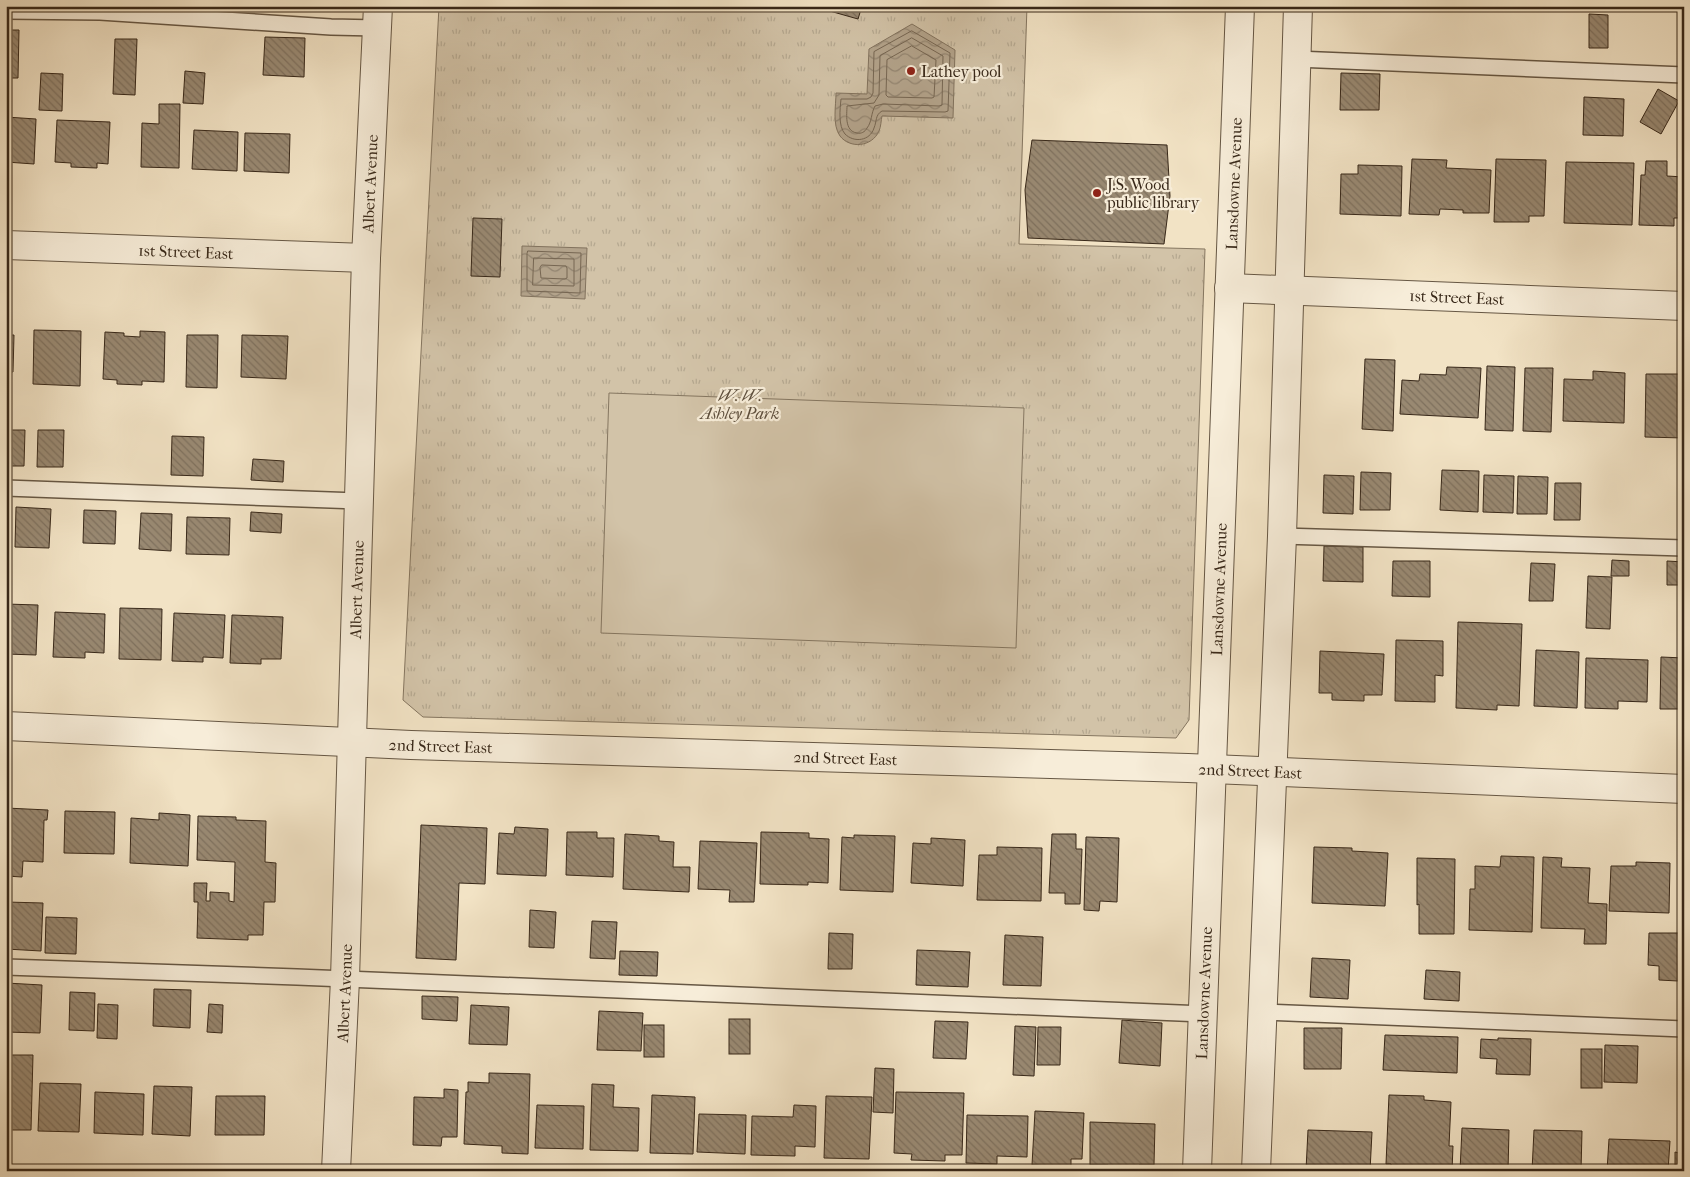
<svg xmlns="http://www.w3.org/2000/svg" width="1690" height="1177" font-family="'IM FELL French Canon',serif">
  <defs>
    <pattern id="grass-tufts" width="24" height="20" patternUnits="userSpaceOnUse" patternTransform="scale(1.25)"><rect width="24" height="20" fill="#d2c3a8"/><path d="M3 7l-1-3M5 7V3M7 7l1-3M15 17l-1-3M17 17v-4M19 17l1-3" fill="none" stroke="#b5a890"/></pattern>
    <pattern id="water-waves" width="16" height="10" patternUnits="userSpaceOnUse" patternTransform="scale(1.25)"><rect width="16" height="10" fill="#b3a38b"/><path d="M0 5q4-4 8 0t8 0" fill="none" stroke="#938571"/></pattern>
    <pattern id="building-back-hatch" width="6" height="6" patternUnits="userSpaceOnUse" patternTransform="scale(1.25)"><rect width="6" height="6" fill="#998972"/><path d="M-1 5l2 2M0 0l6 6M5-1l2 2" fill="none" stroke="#7e705d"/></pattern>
  </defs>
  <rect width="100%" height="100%" fill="#f2e3c5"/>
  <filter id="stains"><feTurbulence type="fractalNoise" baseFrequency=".004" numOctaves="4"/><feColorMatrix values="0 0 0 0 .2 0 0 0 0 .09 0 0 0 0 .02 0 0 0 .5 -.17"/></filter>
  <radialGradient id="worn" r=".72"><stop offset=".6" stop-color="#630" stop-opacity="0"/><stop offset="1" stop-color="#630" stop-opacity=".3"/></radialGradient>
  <path fill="url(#grass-tufts)" stroke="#857660" d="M 439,6 L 1027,6 L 1019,244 L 1205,249 L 1189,720 L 1176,738 L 423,717 L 403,700 Z"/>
  <path fill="#d2c3a8" stroke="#857660" d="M 609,393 L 1024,408 L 1016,648 L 601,633 Z"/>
  <g fill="url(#water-waves)" stroke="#82725d">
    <path d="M 912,24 L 955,50 L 953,118 L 882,116 C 881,120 881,127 879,131 C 872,147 850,149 840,136 C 832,125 836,105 836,93 L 867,94 L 869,49 Z"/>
    <path d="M 522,246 L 587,248 L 585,299 L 521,296 Z"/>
  </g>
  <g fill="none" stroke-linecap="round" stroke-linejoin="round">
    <g stroke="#766652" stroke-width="1">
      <path d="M 912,31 L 950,53 L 948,111 L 945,112 L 882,111 C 875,115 877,121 874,128 C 870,141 854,143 845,134 C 838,126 840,109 841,99 L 867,99 L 871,97 L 873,93 L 874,52 Z"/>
      <path d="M 912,38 L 943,56 L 942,105 L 939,106 L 883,104 L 875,106 C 871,113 872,122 867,128 C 865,132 861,134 857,133 C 844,131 847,114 847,106 L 874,103 L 879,95 L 880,56 Z"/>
      <path d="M 912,46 L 936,60 L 934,97 L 932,98 L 888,97 L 886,95 L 887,60 Z"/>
      <path d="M 528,251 L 581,253 L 580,293 L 527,291 L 527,254 Z"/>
      <path d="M 534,258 L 574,259 L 574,286 L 533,285 Z"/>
      <path d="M 542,265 L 566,266 L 567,268 L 567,278 L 565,279 L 541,278 L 540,268 Z"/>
    </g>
  </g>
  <g fill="url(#building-back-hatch)" stroke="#382819">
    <path d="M 812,6 L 862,6 L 858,19 Z"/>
    <path d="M 1589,14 L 1608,15 L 1608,48 L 1589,48 Z"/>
    <path d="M 6,30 L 19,30 L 18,78 L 6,78 Z"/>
    <path d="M 265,37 L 305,38 L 304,77 L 263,75 Z"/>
    <path d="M 115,39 L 137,39 L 135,95 L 113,94 Z"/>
    <path d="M 185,71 L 205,73 L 203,104 L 183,103 Z"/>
    <path d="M 41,73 L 63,74 L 62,111 L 39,110 Z"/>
    <path d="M 1341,73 L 1380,74 L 1379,110 L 1340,110 Z"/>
    <path d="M 1658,89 L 1679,101 L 1661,134 L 1640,122 Z"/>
    <path d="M 1584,97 L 1624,99 L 1623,136 L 1583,135 Z"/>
    <path d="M 159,104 L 180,104 L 179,168 L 141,167 L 142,123 L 159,124 Z"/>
    <path d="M 6,117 L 36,119 L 34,164 L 6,162 Z"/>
    <path d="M 57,120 L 110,122 L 108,164 L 97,163 L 97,168 L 71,167 L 71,163 L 55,162 Z"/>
    <path d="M 194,130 L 238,132 L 237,171 L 192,169 Z"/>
    <path d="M 245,133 L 290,134 L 289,173 L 244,171 Z"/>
    <path d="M 1032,140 L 1167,145 L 1170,196 L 1164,244 L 1028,238 L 1025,190 Z"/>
    <path d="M 1412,159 L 1447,160 L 1446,168 L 1491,170 L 1489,213 L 1463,213 L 1463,210 L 1440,209 L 1439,215 L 1409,214 Z"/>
    <path d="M 1496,159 L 1546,160 L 1544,216 L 1529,216 L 1529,222 L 1494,222 Z"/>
    <path d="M 1646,161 L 1667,161 L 1667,176 L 1684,177 L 1684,218 L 1674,218 L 1674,226 L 1639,225 L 1641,175 L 1645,175 Z"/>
    <path d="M 1566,162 L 1634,163 L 1632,225 L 1564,223 Z"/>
    <path d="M 1358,165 L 1402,166 L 1401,216 L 1340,214 L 1341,174 L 1358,174 Z"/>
    <path d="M 473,218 L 502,219 L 500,277 L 471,276 Z"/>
    <path d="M 34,330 L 81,331 L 80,386 L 33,384 Z"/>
    <path d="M 140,331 L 165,332 L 164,382 L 142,381 L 142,385 L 117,384 L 117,380 L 103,379 L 105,332 L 124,333 L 124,336 L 140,337 Z"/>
    <path d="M 6,335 L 14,335 L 13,372 L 6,372 Z"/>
    <path d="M 187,335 L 218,335 L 217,388 L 186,387 Z"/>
    <path d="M 242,335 L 288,336 L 286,379 L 241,377 Z"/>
    <path d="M 1365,359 L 1395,360 L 1393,431 L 1362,429 Z"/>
    <path d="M 1487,366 L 1515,367 L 1513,431 L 1485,430 Z"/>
    <path d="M 1447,367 L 1481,368 L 1478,418 L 1400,414 L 1402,380 L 1419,381 L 1420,374 L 1446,375 Z"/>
    <path d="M 1525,368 L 1553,368 L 1551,432 L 1523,431 Z"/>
    <path d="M 1593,371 L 1625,373 L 1624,423 L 1563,421 L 1564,379 L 1593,380 Z"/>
    <path d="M 1646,374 L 1680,374 L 1680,381 L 1684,381 L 1684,438 L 1645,437 Z"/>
    <path d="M 6,430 L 25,430 L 24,466 L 6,466 Z"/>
    <path d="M 38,430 L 64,430 L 63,467 L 37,467 Z"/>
    <path d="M 172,436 L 204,437 L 203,476 L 171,475 Z"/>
    <path d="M 253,459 L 284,461 L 283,482 L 251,480 Z"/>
    <path d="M 1442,470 L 1479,471 L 1478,512 L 1440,510 Z"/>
    <path d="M 1361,472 L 1391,473 L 1390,510 L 1360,510 Z"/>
    <path d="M 1324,475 L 1354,476 L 1353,514 L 1323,513 Z"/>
    <path d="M 1484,475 L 1514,476 L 1513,513 L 1483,512 Z"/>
    <path d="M 1518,476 L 1548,477 L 1547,514 L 1517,514 Z"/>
    <path d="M 1555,483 L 1581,483 L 1580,520 L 1554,520 Z"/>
    <path d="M 16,507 L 51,509 L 49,548 L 15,547 Z"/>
    <path d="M 84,510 L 116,511 L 115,544 L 83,543 Z"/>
    <path d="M 251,512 L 282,514 L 281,533 L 250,531 Z"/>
    <path d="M 141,513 L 172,514 L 171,551 L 139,549 Z"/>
    <path d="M 187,517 L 230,518 L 229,555 L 186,554 Z"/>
    <path d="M 1324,546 L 1363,547 L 1363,582 L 1323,581 Z"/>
    <path d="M 1612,560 L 1629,561 L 1629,576 L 1611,576 Z"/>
    <path d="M 1393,561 L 1430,561 L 1430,597 L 1392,596 Z"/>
    <path d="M 1667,561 L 1684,562 L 1684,585 L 1667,585 Z"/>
    <path d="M 1531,563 L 1555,564 L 1553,601 L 1529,601 Z"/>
    <path d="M 1588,576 L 1612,577 L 1610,629 L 1586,628 Z"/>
    <path d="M 6,604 L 38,605 L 36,655 L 6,654 Z"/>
    <path d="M 120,608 L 162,609 L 161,660 L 119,659 Z"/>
    <path d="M 55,612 L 105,614 L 104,653 L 85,652 L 85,658 L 53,657 Z"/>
    <path d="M 174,613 L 225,615 L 223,658 L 203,657 L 203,662 L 172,661 Z"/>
    <path d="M 232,615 L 283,617 L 281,659 L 261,659 L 261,664 L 230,663 Z"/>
    <path d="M 1458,622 L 1522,624 L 1519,706 L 1497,705 L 1497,710 L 1456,708 Z"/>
    <path d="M 1396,640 L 1443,641 L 1443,676 L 1435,675 L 1435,702 L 1395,701 Z"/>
    <path d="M 1536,650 L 1579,652 L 1577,708 L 1534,706 Z"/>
    <path d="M 1320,651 L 1384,654 L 1382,695 L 1364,695 L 1364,701 L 1332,700 L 1332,693 L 1319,693 Z"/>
    <path d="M 1661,657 L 1684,658 L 1684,709 L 1660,709 Z"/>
    <path d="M 1586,658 L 1648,660 L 1647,702 L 1618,701 L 1618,709 L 1585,708 Z"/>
    <path d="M 6,808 L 48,810 L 47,820 L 44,820 L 43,862 L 23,861 L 22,877 L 6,876 Z"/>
    <path d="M 65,811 L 115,812 L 114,854 L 64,853 Z"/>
    <path d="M 159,813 L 190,815 L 188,866 L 130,863 L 131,818 L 159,820 Z"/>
    <path d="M 198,816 L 236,817 L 236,820 L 266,821 L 265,862 L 276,863 L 275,902 L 264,902 L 263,935 L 248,935 L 248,940 L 197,938 L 198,902 L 194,902 L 194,883 L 207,883 L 206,901 L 210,901 L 210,892 L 229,893 L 229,901 L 234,902 L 235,862 L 197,860 Z"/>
    <path d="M 421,825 L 487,828 L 485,884 L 459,883 L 456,960 L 416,958 Z"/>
    <path d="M 515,827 L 548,829 L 546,876 L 497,874 L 499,833 L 514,834 Z"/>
    <path d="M 567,832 L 597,832 L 597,838 L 614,838 L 613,877 L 566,875 Z"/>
    <path d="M 761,832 L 809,833 L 809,838 L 829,839 L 828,883 L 808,882 L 808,885 L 760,884 Z"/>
    <path d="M 625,834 L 659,836 L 659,841 L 674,842 L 673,867 L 690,867 L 689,892 L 623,889 Z"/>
    <path d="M 1052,834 L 1076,834 L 1076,849 L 1082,849 L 1080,904 L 1065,904 L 1065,893 L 1049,893 Z"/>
    <path d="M 854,835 L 895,836 L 893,892 L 840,890 L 842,837 L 854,838 Z"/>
    <path d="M 1086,837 L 1119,838 L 1117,902 L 1100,901 L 1099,911 L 1084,910 Z"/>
    <path d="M 931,838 L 965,840 L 963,886 L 911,883 L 913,843 L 931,844 Z"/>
    <path d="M 700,841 L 757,843 L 754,902 L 729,902 L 730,890 L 698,889 Z"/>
    <path d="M 997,847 L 1042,848 L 1041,901 L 977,900 L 979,855 L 997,855 Z"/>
    <path d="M 1314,847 L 1352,848 L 1352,851 L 1388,853 L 1385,906 L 1312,903 Z"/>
    <path d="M 1501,856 L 1534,857 L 1532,932 L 1469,930 L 1470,889 L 1475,889 L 1475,866 L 1500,867 Z"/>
    <path d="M 1543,857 L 1562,858 L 1561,867 L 1590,868 L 1588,903 L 1607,904 L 1606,944 L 1584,944 L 1585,929 L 1541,928 Z"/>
    <path d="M 1417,858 L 1455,859 L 1454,934 L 1419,934 L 1419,904 L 1417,905 Z"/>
    <path d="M 1636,862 L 1670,863 L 1669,913 L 1609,911 L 1611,866 L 1636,866 Z"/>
    <path d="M 6,902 L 43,903 L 41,951 L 6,949 Z"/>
    <path d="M 530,910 L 556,912 L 554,948 L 529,947 Z"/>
    <path d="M 46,917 L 77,918 L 76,954 L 45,953 Z"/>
    <path d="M 592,921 L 617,922 L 615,959 L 590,958 Z"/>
    <path d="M 829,933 L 853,934 L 852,969 L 828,969 Z"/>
    <path d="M 1649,933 L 1679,933 L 1678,981 L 1659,980 L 1659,966 L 1648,965 Z"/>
    <path d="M 1005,935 L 1043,937 L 1041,986 L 1003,985 Z"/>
    <path d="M 917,950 L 970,952 L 968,987 L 916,985 Z"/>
    <path d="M 620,951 L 658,952 L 657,976 L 619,975 Z"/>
    <path d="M 1312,958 L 1350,960 L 1348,999 L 1310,997 Z"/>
    <path d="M 1426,970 L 1460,972 L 1459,1001 L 1424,999 Z"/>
    <path d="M 6,983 L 42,985 L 40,1033 L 6,1032 Z"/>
    <path d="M 154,989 L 191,990 L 190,1028 L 153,1026 Z"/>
    <path d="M 70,992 L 95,993 L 94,1031 L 69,1030 Z"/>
    <path d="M 422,996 L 458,997 L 457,1021 L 422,1019 Z"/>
    <path d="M 98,1004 L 118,1005 L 117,1039 L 97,1038 Z"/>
    <path d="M 209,1004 L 223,1005 L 222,1033 L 207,1032 Z"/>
    <path d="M 471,1005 L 509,1007 L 507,1045 L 469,1044 Z"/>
    <path d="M 599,1011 L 643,1013 L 641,1051 L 597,1050 Z"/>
    <rect x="729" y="1019" width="21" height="35"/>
    <path d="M 1122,1020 L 1162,1023 L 1160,1066 L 1119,1063 Z"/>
    <path d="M 935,1021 L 968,1022 L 966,1059 L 933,1058 Z"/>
    <rect x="644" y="1025" width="20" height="32"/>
    <path d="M 1015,1026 L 1036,1027 L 1034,1076 L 1013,1075 Z"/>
    <path d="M 1038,1027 L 1061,1027 L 1060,1065 L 1037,1065 Z"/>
    <path d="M 1304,1028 L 1342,1028 L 1341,1069 L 1304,1069 Z"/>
    <path d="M 1385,1035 L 1458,1037 L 1457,1073 L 1383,1070 Z"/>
    <path d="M 1498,1038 L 1531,1039 L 1530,1075 L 1496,1074 L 1497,1059 L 1480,1058 L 1481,1039 L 1498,1040 Z"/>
    <path d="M 1605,1045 L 1638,1046 L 1637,1083 L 1604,1082 Z"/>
    <path d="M 1680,1045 L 1684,1045 L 1684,1080 L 1679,1080 Z"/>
    <rect x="1581" y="1049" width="21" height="39"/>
    <path d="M 6,1055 L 33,1055 L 31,1130 L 6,1130 Z"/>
    <path d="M 875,1068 L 894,1069 L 893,1113 L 873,1112 Z"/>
    <path d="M 489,1073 L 530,1074 L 528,1154 L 502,1153 L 502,1146 L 464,1144 L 466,1092 L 468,1092 L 468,1082 L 489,1083 Z"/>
    <path d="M 40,1083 L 81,1084 L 79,1132 L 38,1131 Z"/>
    <path d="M 592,1084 L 614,1085 L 613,1107 L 639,1108 L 638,1151 L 590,1150 Z"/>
    <path d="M 154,1086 L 192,1087 L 190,1136 L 152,1134 Z"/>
    <path d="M 444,1089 L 458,1090 L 457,1137 L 442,1137 L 441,1146 L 413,1145 L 414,1097 L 444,1098 Z"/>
    <path d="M 95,1092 L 144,1094 L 143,1135 L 94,1133 Z"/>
    <path d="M 896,1092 L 964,1093 L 962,1155 L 945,1155 L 945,1161 L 911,1160 L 912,1154 L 894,1153 Z"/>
    <path d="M 652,1095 L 695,1097 L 693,1154 L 650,1153 Z"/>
    <path d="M 1389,1095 L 1424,1096 L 1424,1100 L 1451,1102 L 1449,1146 L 1453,1146 L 1452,1171 L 1396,1171 L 1396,1168 L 1391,1168 L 1391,1164 L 1386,1164 Z"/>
    <path d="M 216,1096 L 265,1096 L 264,1135 L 215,1135 Z"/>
    <path d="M 826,1096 L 872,1097 L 869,1159 L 824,1158 Z"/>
    <path d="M 537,1105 L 584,1106 L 583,1149 L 535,1148 Z"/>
    <path d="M 794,1105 L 816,1106 L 815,1147 L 795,1146 L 795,1156 L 751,1155 L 752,1116 L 793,1117 Z"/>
    <path d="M 1680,1108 L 1684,1108 L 1684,1171 L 1675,1171 L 1675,1152 L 1679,1153 Z"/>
    <path d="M 1035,1111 L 1084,1113 L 1082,1159 L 1071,1159 L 1071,1167 L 1032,1165 Z"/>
    <path d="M 699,1114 L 746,1115 L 745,1154 L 697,1152 Z"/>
    <path d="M 967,1115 L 1028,1116 L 1027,1157 L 997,1156 L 997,1164 L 966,1163 Z"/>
    <path d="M 1090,1122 L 1155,1124 L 1154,1165 L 1139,1165 L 1139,1171 L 1108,1171 L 1108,1165 L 1090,1165 Z"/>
    <path d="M 1462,1128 L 1509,1130 L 1508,1171 L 1460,1171 Z"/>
    <path d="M 1308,1130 L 1372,1132 L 1370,1171 L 1306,1170 Z"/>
    <path d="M 1534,1130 L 1582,1131 L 1581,1171 L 1532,1171 Z"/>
    <path d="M 1609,1139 L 1670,1141 L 1668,1171 L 1607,1171 Z"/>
  </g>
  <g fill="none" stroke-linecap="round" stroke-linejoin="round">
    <g stroke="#665744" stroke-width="18">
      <g id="lane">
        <path d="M 6,11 L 100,12 L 331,27 L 377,28"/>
        <path d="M 1296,59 L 1684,75"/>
        <path d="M 6,488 L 358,501"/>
        <path d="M 1282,536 L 1684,548"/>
        <path d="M 6,967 L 297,977 L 1204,1014"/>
        <path d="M 1263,1012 L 1684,1029"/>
      </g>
    </g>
    <g stroke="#665744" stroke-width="30">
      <g id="street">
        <path id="s1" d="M 6,245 L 366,258"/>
        <path id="s2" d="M 1229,288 L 1684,306"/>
        <path id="s3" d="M 6,726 L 411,745 L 1188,768 L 1684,789"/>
        <path id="s4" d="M 336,1171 L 345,979 L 366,258 L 378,6"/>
        <path id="s5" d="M 1197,1171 L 1240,6"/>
        <path d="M 1256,1171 L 1282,536 L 1298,6"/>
      </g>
    </g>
    <use href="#lane" stroke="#f7edd9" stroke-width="15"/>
    <use href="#street" stroke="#f7edd9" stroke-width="28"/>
  </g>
  <g fill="#8f2418" stroke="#f7edd9" stroke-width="2">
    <circle cx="911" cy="71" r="5"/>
    <circle cx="1097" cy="193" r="5"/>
  </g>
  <g text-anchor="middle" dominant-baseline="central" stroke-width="4.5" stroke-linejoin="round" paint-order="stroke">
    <g font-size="16" fill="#382819" stroke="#f7edd9" text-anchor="start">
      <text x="921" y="71">Lathey pool</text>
      <text x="1107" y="184">J.S. Wood<tspan x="1107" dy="18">public library</tspan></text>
    </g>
    <g font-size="16" fill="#382819" stroke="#f7edd9">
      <text stroke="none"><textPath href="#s4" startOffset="988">Albert Avenue</textPath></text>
      <text stroke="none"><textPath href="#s5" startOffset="988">Lansdowne Avenue</textPath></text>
      <text stroke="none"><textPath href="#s1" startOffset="180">1st Street East</textPath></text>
      <text stroke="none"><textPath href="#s2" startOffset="228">1st Street East</textPath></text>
      <text stroke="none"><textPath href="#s4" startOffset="582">Albert Avenue</textPath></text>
      <text stroke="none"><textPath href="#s5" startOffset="582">Lansdowne Avenue</textPath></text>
      <text stroke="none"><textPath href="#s3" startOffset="435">2nd Street East</textPath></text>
      <text stroke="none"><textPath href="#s3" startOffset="840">2nd Street East</textPath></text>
      <text stroke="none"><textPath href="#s3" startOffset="1245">2nd Street East</textPath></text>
      <text stroke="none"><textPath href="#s4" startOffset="178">Albert Avenue</textPath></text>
      <text stroke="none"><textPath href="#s5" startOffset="178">Lansdowne Avenue</textPath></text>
    </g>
    <g font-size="16" font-style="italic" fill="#5e4f3d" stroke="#f7edd9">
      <text x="740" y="395">W. W.<tspan x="740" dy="18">Ashley Park</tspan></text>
    </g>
  </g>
  <rect width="1690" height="1177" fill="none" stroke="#f2e3c5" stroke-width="25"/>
  <rect x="8" y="8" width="1675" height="1162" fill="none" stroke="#382819" stroke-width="2.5"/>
  <rect x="12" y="12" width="1665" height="1152" fill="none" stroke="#382819"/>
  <rect width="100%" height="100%" filter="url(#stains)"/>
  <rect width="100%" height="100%" fill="url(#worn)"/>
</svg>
